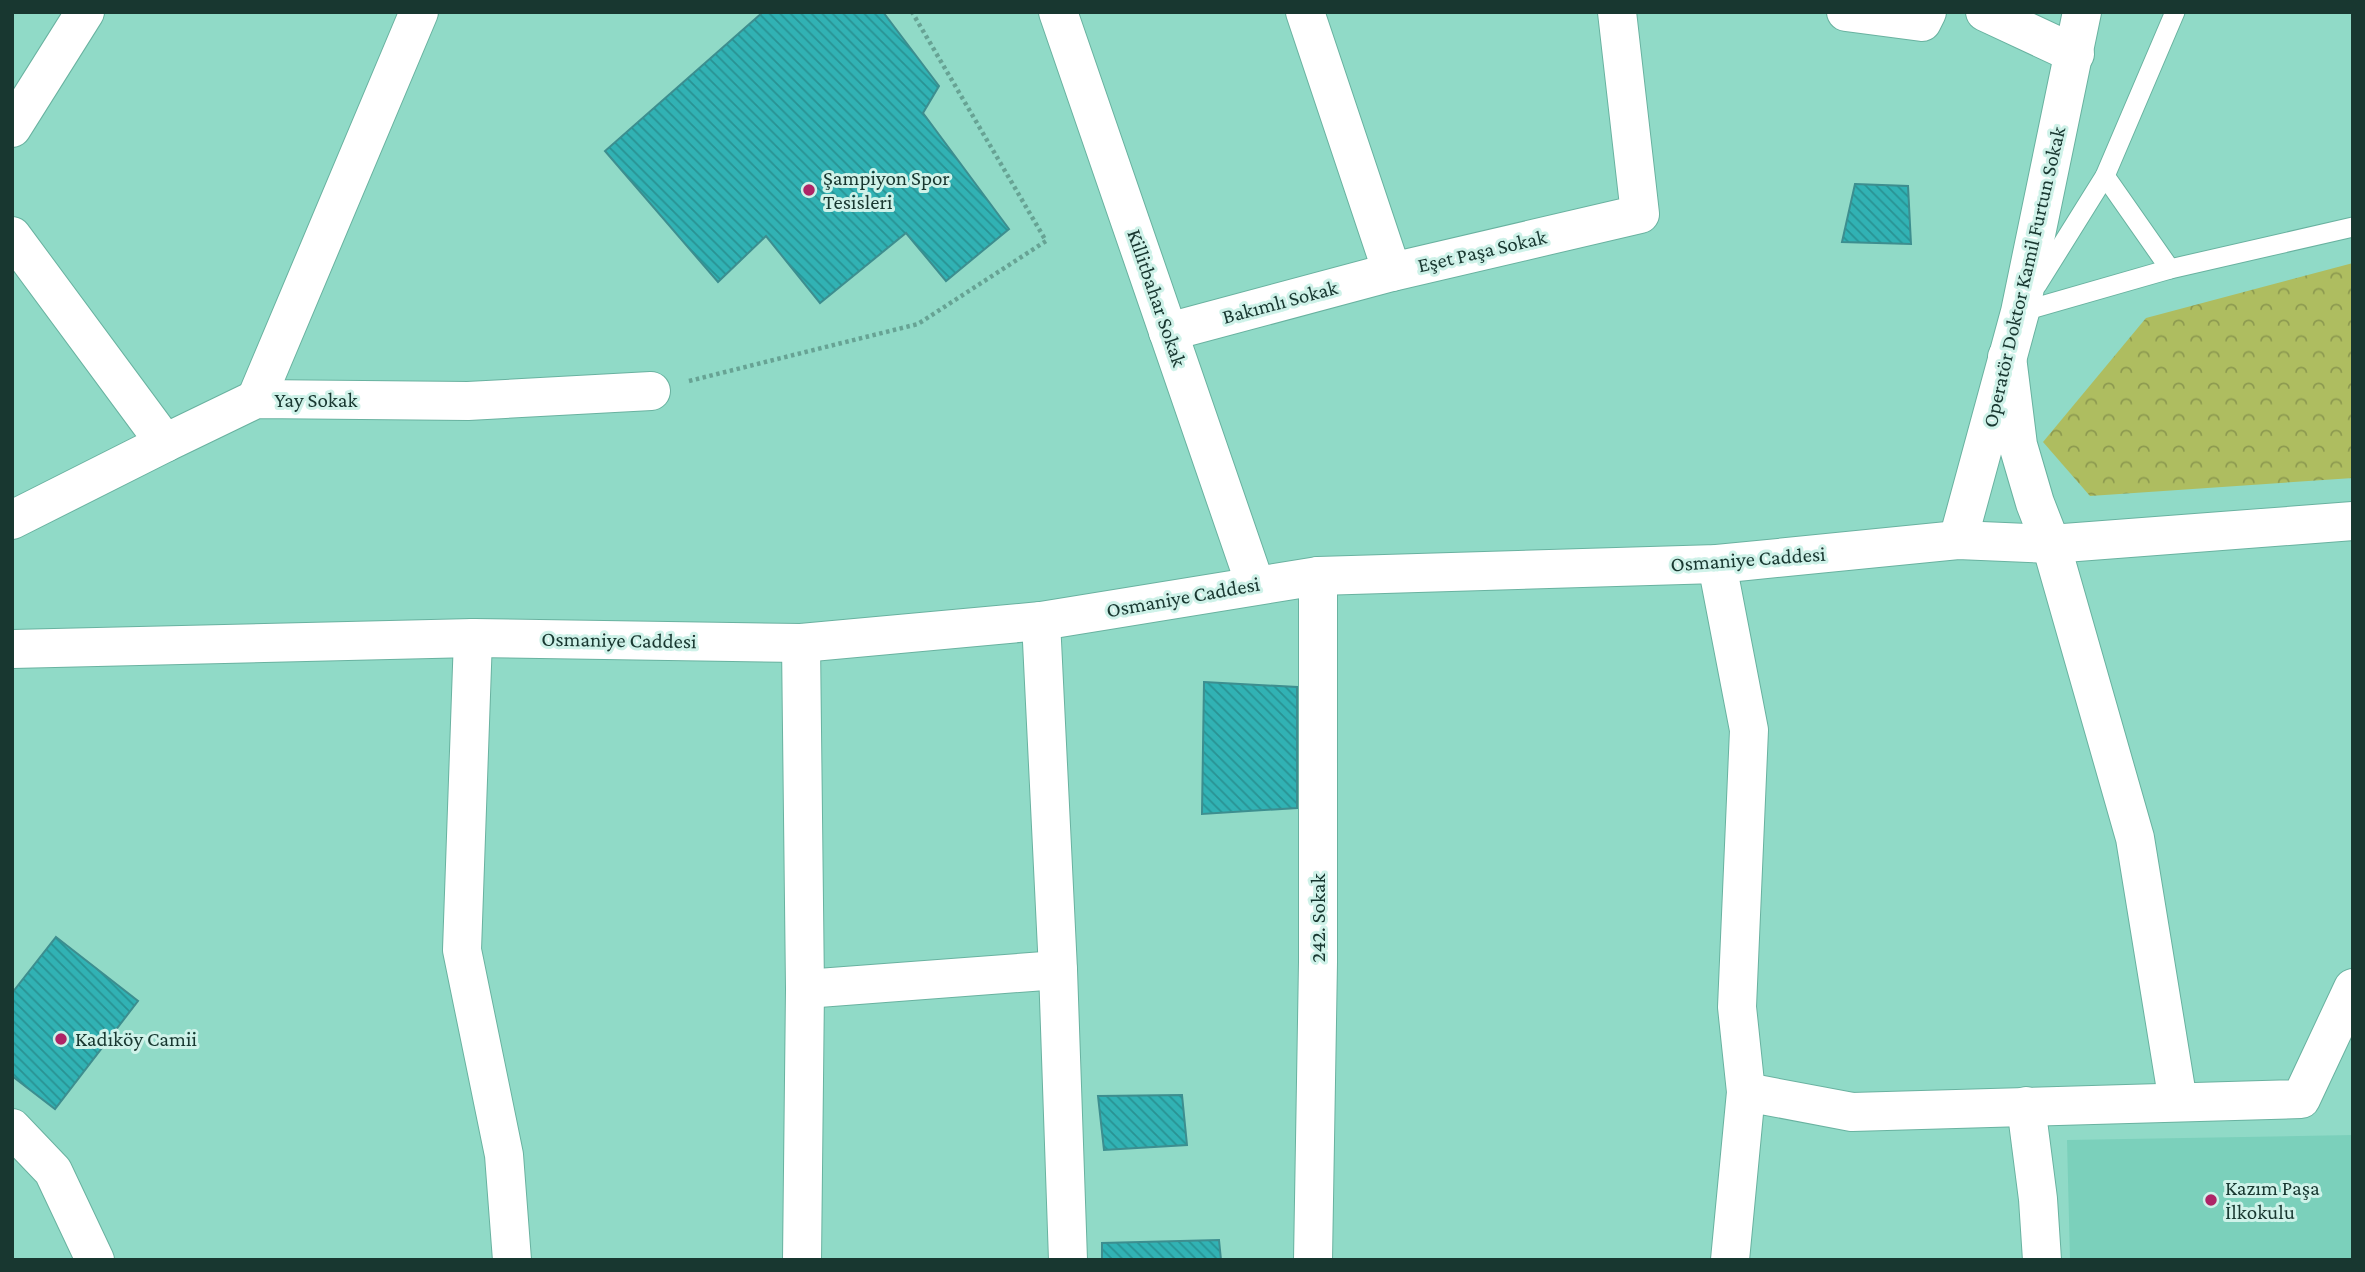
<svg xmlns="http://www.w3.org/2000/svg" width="2365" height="1272" font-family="'Crimson Pro',serif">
  <defs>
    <pattern id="forest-crowns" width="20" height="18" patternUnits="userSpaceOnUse" patternTransform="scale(1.75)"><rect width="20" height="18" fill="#aebd60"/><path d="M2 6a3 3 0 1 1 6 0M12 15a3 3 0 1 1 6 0" fill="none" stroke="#8d9a50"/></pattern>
    <pattern id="building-back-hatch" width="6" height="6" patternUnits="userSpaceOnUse" patternTransform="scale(1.75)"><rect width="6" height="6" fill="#31b2b4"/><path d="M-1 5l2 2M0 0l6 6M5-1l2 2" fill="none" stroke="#299293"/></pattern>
  </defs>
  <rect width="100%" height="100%" fill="#90dac7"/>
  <path fill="#7bd0bb" d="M 2353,1135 L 2353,1260 L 2070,1260 L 2067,1140 Z"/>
  <path fill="url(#forest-crowns)" d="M 2353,263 L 2353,478 L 2090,496 L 2043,442 L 2146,318 Z"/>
  <g fill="url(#building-back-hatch)" stroke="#3d8e8f" stroke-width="2">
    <path d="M 763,12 L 883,12 L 939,86 L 923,113 L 1009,229 L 946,281 L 906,233 L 820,303 L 766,236 L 718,282 L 605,151 Z"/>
    <path d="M 1855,184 L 1908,186 L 1911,244 L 1842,242 Z"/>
    <path d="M 1204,682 L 1297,687 L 1297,808 L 1202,814 Z"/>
    <path d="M 56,937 L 138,1001 L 55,1109 L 12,1076 L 12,993 Z"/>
    <path d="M 1182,1095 L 1187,1145 L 1104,1150 L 1098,1096 Z"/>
    <path d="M 1219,1240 L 1221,1260 L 1102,1260 L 1102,1243 Z"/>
  </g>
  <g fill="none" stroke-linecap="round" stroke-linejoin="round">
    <g stroke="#69b2a0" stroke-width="21">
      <g id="service">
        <path d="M 2105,176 L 2170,269"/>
        <path d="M 2037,285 L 2105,176 L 2175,12"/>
        <path d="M 2020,312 L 2170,269 L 2353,227"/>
      </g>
    </g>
    <g stroke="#69b2a0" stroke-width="40">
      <g id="minor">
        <path d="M 1058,12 L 1255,584"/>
        <path d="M 1305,12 L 1392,272 L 1640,214 L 1617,12"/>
        <path d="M 1846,12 L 1922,22 L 1927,12"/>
        <path d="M 1985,12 L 2075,54"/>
        <path d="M 12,128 L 85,12"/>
        <path d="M 12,236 L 165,443 L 256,399 L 468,401 L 651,391"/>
        <path d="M 1168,332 L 1392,272"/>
        <path d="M 2007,357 L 2018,445 L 2035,503 L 2051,544 L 2135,838 L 2178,1102"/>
        <path d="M 256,399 L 419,12"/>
        <path d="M 12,520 L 165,443"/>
        <path d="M 1958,540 L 2020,312 L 2082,12"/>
        <path d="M 1717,564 L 1749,730 L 1737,1007 L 1746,1092 L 1730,1260"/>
        <path d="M 1041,621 L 1058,970 L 1068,1260"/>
        <path d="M 473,638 L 462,950 L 504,1155 L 512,1260"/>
        <path d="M 801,643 L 805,989 L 1058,970"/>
        <path d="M 1746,1092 L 1852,1112 L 2301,1099 L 2353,988"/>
        <path d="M 2026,1106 L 2038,1199 L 2042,1260"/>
        <path d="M 12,1128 L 53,1171 L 95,1260"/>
        <path d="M 802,1260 L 805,989"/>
        <path d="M 1313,1260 L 1318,962 L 1318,576"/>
      </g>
    </g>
    <g stroke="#69b2a0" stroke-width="40">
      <path id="tertiary" d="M 12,649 L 473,638 L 801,643 L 1041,621 L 1318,576 L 1717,564 L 1958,540 L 2051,544 L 2353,521"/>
    </g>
    <path stroke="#67a394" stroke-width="4.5" stroke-dasharray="3.5 3.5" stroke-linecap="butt" d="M 689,381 L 918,324 L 1046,241 L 912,12"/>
    <use href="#service" stroke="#fff" stroke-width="19"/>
    <use href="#minor" stroke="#fff" stroke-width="38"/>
    <use href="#tertiary" stroke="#fff" stroke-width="38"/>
  </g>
  <g fill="#ae2567" stroke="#cff2e9" stroke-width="2.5">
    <circle cx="809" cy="190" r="7"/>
    <circle cx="61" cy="1039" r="7"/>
    <circle cx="2211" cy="1200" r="7"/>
  </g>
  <g text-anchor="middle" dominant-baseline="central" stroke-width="6" stroke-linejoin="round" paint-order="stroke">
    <g font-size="21" fill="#183730" stroke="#cff2e9" text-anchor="start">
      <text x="823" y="178">Şampiyon Spor<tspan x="823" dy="24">Tesisleri</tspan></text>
      <text x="75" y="1039">Kadıköy Camii</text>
      <text x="2225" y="1188">Kazım Paşa<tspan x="2225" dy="24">İlkokulu</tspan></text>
    </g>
    <g font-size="21" fill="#183730" stroke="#cff2e9">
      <text transform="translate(1482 251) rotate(-13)">Eşet Paşa Sokak</text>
      <text transform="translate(2024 277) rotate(-77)">Operatör Doktor Kamil Furtun Sokak</text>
      <text transform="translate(1157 298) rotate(71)">Killitbahar Sokak</text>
      <text transform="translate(1280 302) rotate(-15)">Bakımlı Sokak</text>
      <text x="316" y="400">Yay Sokak</text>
      <text transform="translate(1748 559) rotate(-4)">Osmaniye Caddesi</text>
      <text transform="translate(1183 597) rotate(-10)">Osmaniye Caddesi</text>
      <text transform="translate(619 640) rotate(1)">Osmaniye Caddesi</text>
      <text transform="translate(1318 918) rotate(-90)">242. Sokak</text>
    </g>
  </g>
  <rect width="2365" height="1272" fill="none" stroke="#183730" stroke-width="28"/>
</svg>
